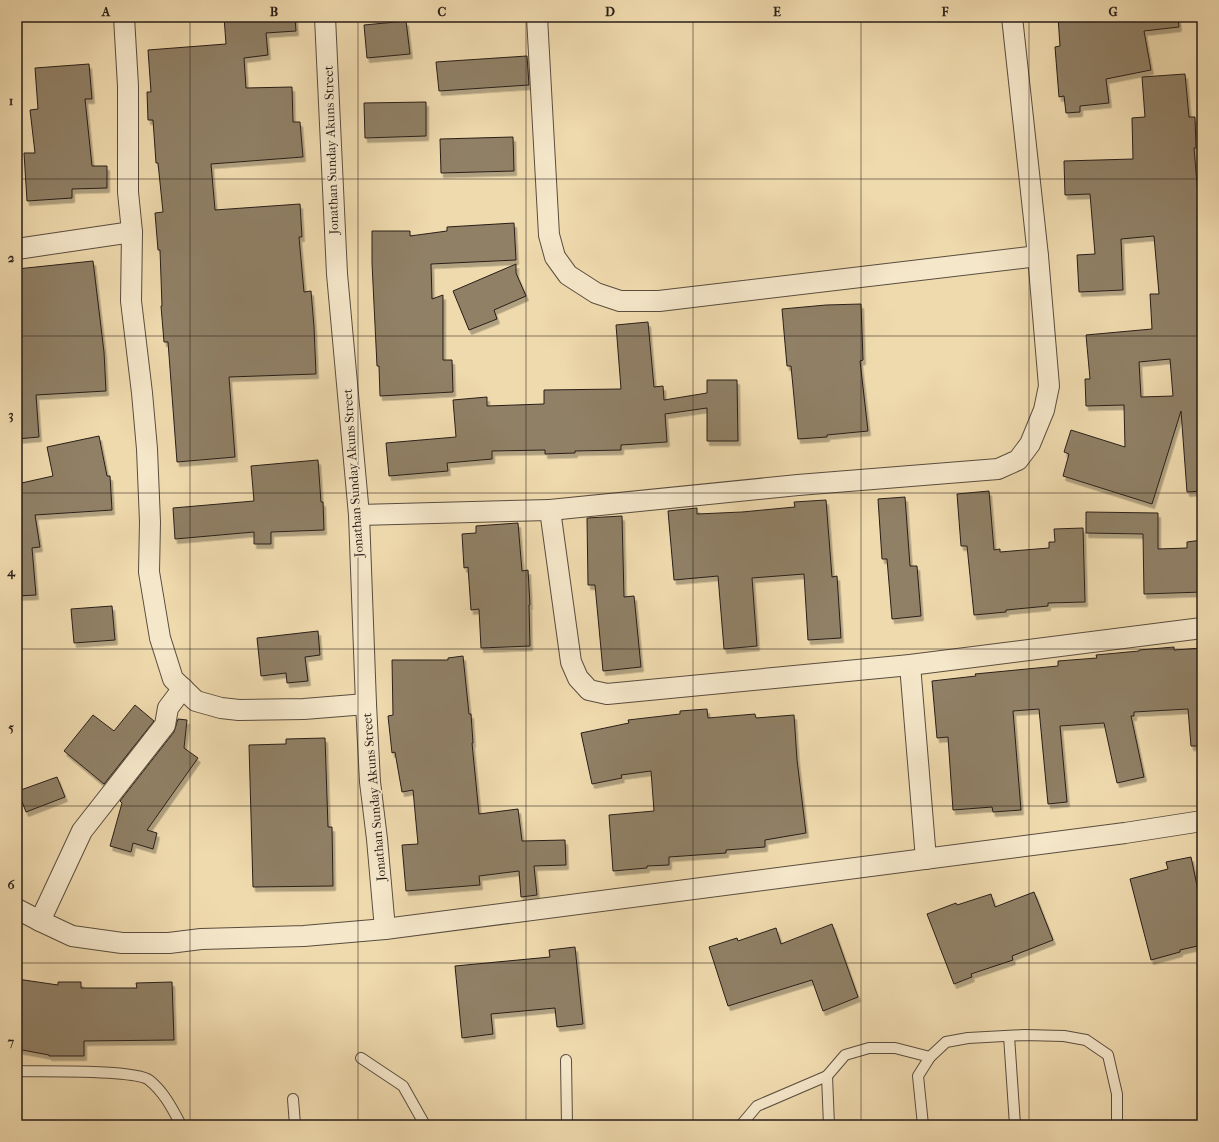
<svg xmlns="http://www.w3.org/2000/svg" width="1219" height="1142" font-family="'IM FELL French Canon',serif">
  <defs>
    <filter id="shadow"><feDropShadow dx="2.5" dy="4.5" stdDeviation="0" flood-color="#0004"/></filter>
  </defs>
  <rect width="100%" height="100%" fill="#efdaae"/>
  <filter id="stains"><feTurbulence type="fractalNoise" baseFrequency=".005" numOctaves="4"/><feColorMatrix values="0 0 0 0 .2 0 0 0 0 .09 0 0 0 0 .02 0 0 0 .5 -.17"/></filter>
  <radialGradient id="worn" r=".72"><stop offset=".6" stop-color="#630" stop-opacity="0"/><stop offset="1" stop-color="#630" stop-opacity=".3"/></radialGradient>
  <g fill="#908066" stroke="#291e18" fill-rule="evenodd" filter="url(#shadow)">
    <path d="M 224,17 L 295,17 L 296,31 L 266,33 L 268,55 L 244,58 L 246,88 L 292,87 L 293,122 L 300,122 L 303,157 L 211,164 L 215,210 L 300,204 L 302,237 L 299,237 L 304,292 L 311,291 L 314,327 L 316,374 L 229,377 L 235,457 L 177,462 L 168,342 L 164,342 L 161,306 L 162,306 L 160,250 L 158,250 L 155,213 L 163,212 L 158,163 L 156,163 L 153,120 L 148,120 L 147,92 L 151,92 L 148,50 L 226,44 Z"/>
    <path d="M 1058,17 L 1178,17 L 1179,27 L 1144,31 L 1151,70 L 1106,79 L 1109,103 L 1080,106 L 1080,112 L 1066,113 L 1064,96 L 1059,97 L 1055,47 L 1060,46 Z"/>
    <path d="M 406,21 L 410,54 L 367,58 L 364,25 Z"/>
    <path d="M 527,56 L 529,85 L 439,91 L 436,62 Z"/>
    <path d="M 89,64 L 92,99 L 85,99 L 92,166 L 107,166 L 107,188 L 72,189 L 72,198 L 27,201 L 24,153 L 35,153 L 30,110 L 38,109 L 35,68 Z"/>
    <path d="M 1185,74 L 1189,117 L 1195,117 L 1196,148 L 1194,148 L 1198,196 L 1202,196 L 1202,491 L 1187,492 L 1181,411 L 1152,504 L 1063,476 L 1069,454 L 1064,452 L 1071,430 L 1125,447 L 1124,405 L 1086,406 L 1085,379 L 1090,379 L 1086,335 L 1152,329 L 1150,294 L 1159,294 L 1154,236 L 1121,239 L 1123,290 L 1079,292 L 1077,255 L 1095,254 L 1090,194 L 1065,195 L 1064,161 L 1133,159 L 1132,118 L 1145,117 L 1142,77 ZM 1170,359 L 1173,396 L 1141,397 L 1139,362 Z"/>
    <path d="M 426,102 L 426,136 L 365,138 L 364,103 Z"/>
    <path d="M 513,137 L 514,171 L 441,173 L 440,139 Z"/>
    <path d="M 514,223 L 516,260 L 431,264 L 432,299 L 443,295 L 443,360 L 452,360 L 453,392 L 380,396 L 379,366 L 377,366 L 372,263 L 372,231 L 410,231 L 410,236 L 447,231 L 447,227 Z"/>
    <path d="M 93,261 L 104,352 L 106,391 L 36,395 L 39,437 L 17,439 L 17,269 Z"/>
    <path d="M 516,264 L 516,273 L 526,296 L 494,310 L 497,319 L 469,330 L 453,291 Z"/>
    <path d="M 861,304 L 863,360 L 860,361 L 868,431 L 827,435 L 827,437 L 798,439 L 791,366 L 787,366 L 782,309 L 826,305 Z"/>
    <path d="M 648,322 L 654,387 L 663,386 L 664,400 L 707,393 L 707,380 L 737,380 L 738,441 L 707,441 L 707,408 L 665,414 L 667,442 L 621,445 L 621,450 L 575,451 L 575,453 L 545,454 L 545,450 L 492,451 L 492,459 L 447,463 L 448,471 L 389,476 L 386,443 L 456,437 L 453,400 L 487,397 L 487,406 L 544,404 L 544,390 L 621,389 L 616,325 Z"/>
    <path d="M 99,436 L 107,476 L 110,476 L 112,510 L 35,515 L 40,547 L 32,548 L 36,595 L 17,596 L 17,484 L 53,476 L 47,447 Z"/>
    <path d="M 318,460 L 321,502 L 323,502 L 324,530 L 271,532 L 271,544 L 254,544 L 254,532 L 175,539 L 173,508 L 254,501 L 251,466 Z"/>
    <path d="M 989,491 L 994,550 L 1000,549 L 1000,552 L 1049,548 L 1049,542 L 1055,542 L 1054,529 L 1083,528 L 1085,602 L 1048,603 L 1048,606 L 1006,610 L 1006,612 L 974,615 L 967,546 L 961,546 L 957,494 Z"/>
    <path d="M 905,497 L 910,566 L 917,566 L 921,616 L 892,619 L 887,559 L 882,559 L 878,499 Z"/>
    <path d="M 826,500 L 832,577 L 837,576 L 841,638 L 808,640 L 804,574 L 752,578 L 757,646 L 724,649 L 718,576 L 674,580 L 668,511 L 697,508 L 697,514 L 742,512 L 795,507 L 794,502 Z"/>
    <path d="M 1086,512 L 1158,513 L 1158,549 L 1187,548 L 1187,542 L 1202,540 L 1202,592 L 1144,594 L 1143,534 L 1086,533 Z"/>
    <path d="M 622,516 L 624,597 L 634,596 L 641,667 L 603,671 L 595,585 L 588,585 L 587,518 Z"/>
    <path d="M 518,523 L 522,571 L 528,570 L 530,605 L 529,605 L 530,646 L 481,648 L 479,609 L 471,610 L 468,567 L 464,568 L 462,534 L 476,533 L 476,526 Z"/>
    <path d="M 112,606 L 115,640 L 74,643 L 71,609 Z"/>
    <path d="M 318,631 L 320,655 L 305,657 L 308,681 L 287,683 L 286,673 L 261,676 L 257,638 Z"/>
    <path d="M 1174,647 L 1174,650 L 1202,648 L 1202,746 L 1191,746 L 1188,709 L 1134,712 L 1134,716 L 1131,716 L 1144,777 L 1117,783 L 1104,723 L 1060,726 L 1067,802 L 1048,804 L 1039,709 L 1013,711 L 1021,810 L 993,812 L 992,807 L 953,810 L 948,737 L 937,738 L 932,681 L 976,676 L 975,674 L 1058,666 L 1058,661 L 1097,658 L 1096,655 L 1139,651 L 1139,650 Z"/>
    <path d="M 463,656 L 469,714 L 471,714 L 473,743 L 472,743 L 479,814 L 518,809 L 522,841 L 565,840 L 566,865 L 534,866 L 537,895 L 521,897 L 519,871 L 479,876 L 480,885 L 406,891 L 402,845 L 418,844 L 413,790 L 402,792 L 395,752 L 392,753 L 388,716 L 393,715 L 392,660 L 448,660 L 448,658 Z"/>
    <path d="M 135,705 L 154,721 L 104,784 L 64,751 L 93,715 L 114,731 Z"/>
    <path d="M 707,709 L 708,718 L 755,714 L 756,718 L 794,715 L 797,760 L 806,833 L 765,840 L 765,847 L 726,850 L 726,853 L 669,857 L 669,865 L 647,866 L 647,868 L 613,871 L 609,815 L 654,811 L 651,771 L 621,775 L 622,778 L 592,784 L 581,733 L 629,723 L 628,720 L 680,714 L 680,711 Z"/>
    <path d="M 178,719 L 187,720 L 184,748 L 198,758 L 147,830 L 157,833 L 153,849 L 133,843 L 131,852 L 110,846 L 122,803 L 120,801 L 174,732 Z"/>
    <path d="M 325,738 L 328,827 L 332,827 L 333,886 L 253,887 L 249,745 L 286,744 L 286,739 Z"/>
    <path d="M 57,777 L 65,797 L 26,812 L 18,791 Z"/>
    <path d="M 1191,857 L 1202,909 L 1202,945 L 1180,950 L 1180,952 L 1151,960 L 1130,879 L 1168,869 L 1166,862 Z"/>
    <path d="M 1034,892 L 1053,940 L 1012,956 L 1013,960 L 971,974 L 972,977 L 954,984 L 927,914 L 956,903 L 957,905 L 991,894 L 995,907 Z"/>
    <path d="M 832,924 L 858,997 L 823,1011 L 812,980 L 728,1006 L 709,947 L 737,938 L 738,941 L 776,928 L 781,944 Z"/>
    <path d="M 575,947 L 583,1024 L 557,1027 L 555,1008 L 491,1014 L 493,1034 L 462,1038 L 455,966 L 550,957 L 549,950 Z"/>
    <path d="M 17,979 L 58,985 L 58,982 L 81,982 L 81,988 L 137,988 L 136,983 L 172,982 L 174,1040 L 84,1041 L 84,1056 L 49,1056 L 49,1055 L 17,1049 Z"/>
  </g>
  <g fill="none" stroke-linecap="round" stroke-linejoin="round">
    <g stroke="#5a4d3e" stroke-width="12">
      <g id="lane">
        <path d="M 1009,1036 L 1015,1125"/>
        <path d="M 361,1058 L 403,1086 L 425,1125"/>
        <path d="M 566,1060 L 567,1125"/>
        <path d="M 17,1071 C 40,1072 134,1069 149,1080 C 164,1092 172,1108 181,1125"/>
        <path d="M 827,1076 L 829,1125"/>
        <path d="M 293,1099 L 295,1125"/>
        <path d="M 741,1125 L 757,1106 L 827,1076 L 845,1055 L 869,1048 L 895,1048 L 930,1057"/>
        <path d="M 923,1125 L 918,1076 L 930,1057 L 946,1042 L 968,1038 L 1024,1035 L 1064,1036 L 1086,1040 L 1108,1055 L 1117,1094 L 1117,1125"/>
      </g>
    </g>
    <g stroke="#5a4d3e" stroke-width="22">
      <g id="street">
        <path d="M 124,17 L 128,86 L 128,192 L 132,232 L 131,301 L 142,393 L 147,449 L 150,522 L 149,572 L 160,638 L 173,679 L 196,701 L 221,708 L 239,710 L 304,709 L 366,704"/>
        <path d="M 325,17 L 337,274 L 359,515 L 366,704 L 370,782 L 377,839 L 385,929"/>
        <path d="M 537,17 L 549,235 L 555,257 L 568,275 L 596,293 L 620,301 L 659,301 L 1038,256"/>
        <path d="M 17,249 L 132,232"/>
        <path d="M 550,510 L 798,485 L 998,469 L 1018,460 L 1030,444 L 1044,410 L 1049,386 L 1038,256 L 1012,17"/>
        <path d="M 359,515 L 550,510 L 571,662 L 578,678 L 589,690 L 607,694 L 910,665 L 1202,628"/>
        <path d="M 910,665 L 926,859"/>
        <path d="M 17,909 L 40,921 L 72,936 L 122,943 L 169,943 L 201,939 L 304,936 L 385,929 L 1125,833 L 1202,821"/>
        <path d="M 40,921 L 82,831 L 165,725 L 168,708 L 183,688"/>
      </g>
    </g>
    <use href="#lane" stroke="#f5e7ca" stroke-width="10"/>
    <use href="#street" stroke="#f5e7ca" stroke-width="20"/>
  </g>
  <path fill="none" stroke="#291e18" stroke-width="1" stroke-opacity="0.55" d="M 190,17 L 190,1125M 358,17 L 358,1125M 526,17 L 526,1125M 693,17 L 693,1125M 861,17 L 861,1125M 1029,17 L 1029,1125M 17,179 L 1202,179M 17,336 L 1202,336M 17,493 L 1202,493M 17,649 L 1202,649M 17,806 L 1202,806M 17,963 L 1202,963"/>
  <g text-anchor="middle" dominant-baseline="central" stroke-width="3.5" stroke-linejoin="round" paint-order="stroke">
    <g font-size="13" fill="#291e18" stroke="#f5e7ca">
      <text transform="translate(331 150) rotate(-92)">Jonathan Sunday Akuns Street</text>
      <text transform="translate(353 473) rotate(-94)">Jonathan Sunday Akuns Street</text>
      <text transform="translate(374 797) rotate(-95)">Jonathan Sunday Akuns Street</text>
    </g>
  </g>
  <rect width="1219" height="1142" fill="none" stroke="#efdaae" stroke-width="44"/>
  <rect x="22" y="22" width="1175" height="1098" fill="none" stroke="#291e18" stroke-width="1.5"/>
  <g font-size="13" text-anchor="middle" font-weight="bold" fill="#291e18">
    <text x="106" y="16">A</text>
    <text x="274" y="16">B</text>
    <text x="442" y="16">C</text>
    <text x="610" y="16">D</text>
    <text x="777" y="16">E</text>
    <text x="945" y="16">F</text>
    <text x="1113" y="16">G</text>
    <text x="11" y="105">1</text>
    <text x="11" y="262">2</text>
    <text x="11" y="419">3</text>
    <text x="11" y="576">4</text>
    <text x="11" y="732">5</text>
    <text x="11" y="889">6</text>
    <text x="11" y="1046">7</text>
  </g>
  <rect width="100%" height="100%" filter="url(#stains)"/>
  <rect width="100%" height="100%" fill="url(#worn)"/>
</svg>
